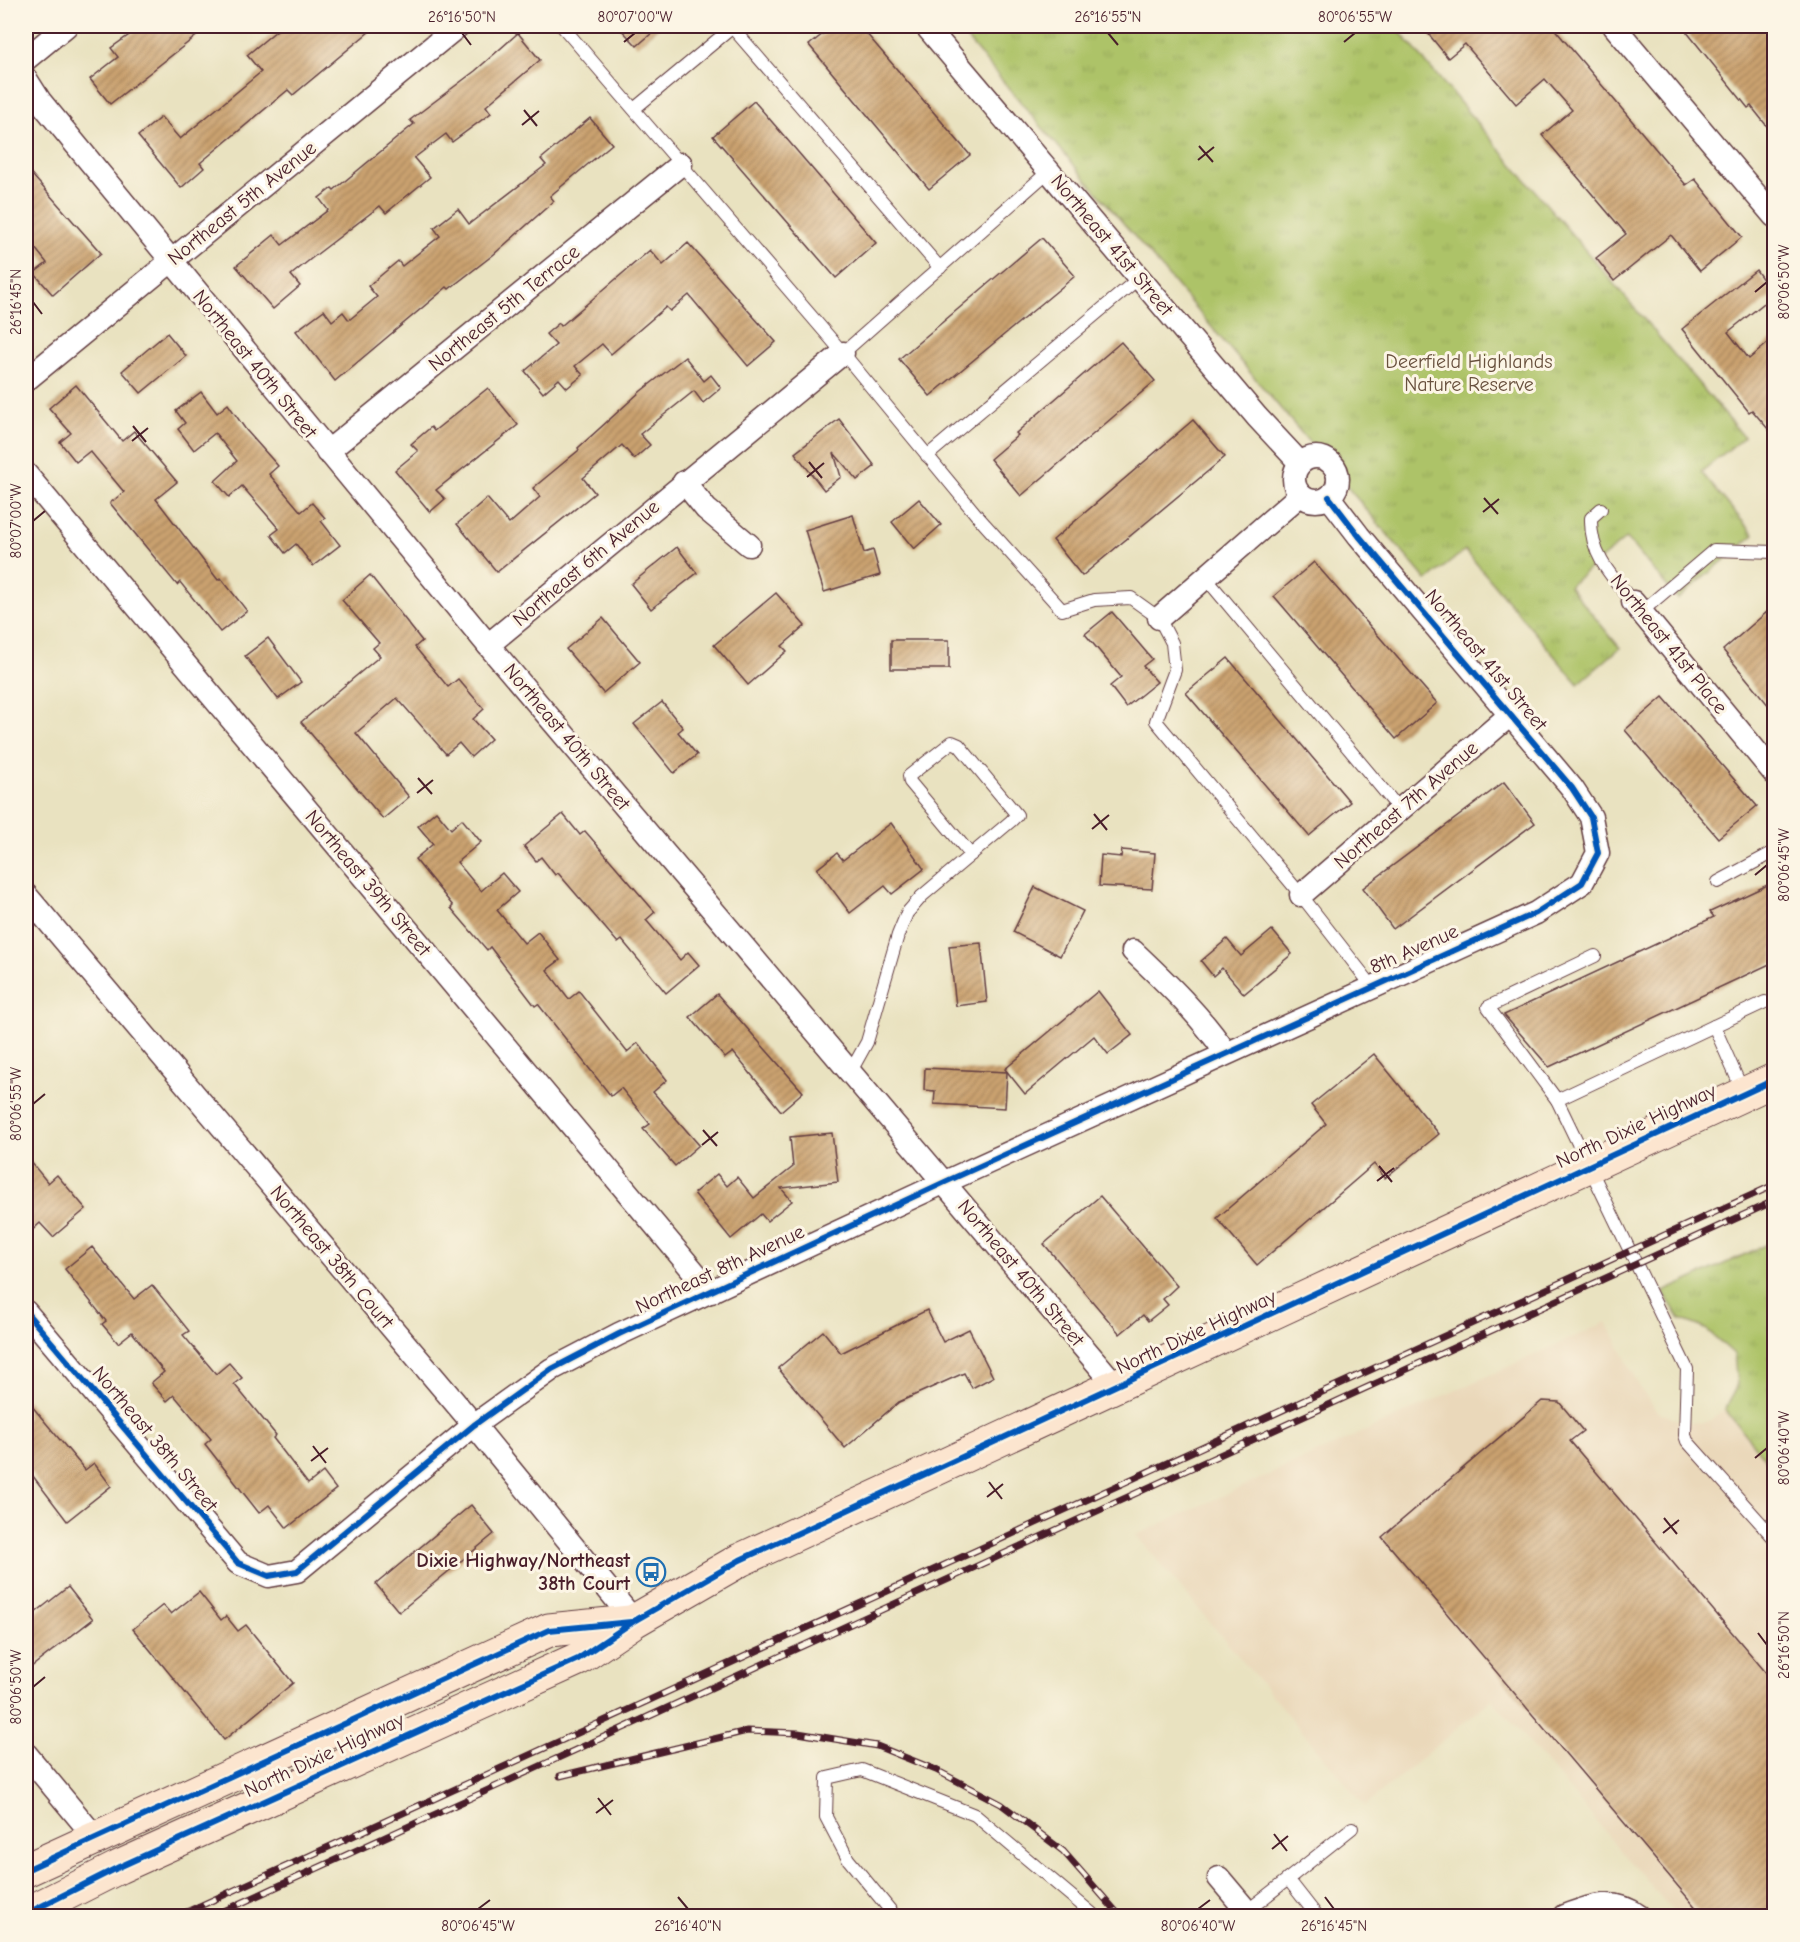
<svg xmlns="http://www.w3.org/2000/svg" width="1800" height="1942" font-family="'Comic Neue',sans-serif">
  <defs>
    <pattern id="grass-tufts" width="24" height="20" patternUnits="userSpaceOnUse" patternTransform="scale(1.5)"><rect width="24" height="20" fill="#adc368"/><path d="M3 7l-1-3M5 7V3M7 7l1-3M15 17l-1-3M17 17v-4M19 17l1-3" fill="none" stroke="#96a75a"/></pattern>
    <pattern id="building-hatch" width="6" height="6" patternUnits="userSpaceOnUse" patternTransform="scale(1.5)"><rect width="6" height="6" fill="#caa26f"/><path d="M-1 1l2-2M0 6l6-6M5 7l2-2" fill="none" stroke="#a6835b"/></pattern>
  </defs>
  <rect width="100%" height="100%" fill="#fcf5e5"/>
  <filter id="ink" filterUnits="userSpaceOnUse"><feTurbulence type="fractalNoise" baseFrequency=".0167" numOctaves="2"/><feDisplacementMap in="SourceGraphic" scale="12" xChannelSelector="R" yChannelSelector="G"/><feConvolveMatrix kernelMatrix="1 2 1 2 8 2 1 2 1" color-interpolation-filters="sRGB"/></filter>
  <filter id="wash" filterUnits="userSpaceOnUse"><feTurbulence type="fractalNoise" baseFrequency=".008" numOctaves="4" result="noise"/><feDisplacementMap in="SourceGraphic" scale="24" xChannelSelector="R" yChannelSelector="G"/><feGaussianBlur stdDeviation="1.35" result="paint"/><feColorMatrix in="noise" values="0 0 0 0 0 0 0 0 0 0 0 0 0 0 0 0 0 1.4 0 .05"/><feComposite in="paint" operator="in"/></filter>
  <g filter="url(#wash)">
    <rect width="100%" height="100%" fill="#e9e2c0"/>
    <path fill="#ead8ba" d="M 1607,1322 L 1640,1388 L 1657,1411 L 1684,1423 L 1707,1422 L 1725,1410 L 1774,1470 L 1774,1916 L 1677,1916 L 1492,1699 L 1365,1806 L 1136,1535 Z"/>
    <g fill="url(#grass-tufts)" stroke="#7c714a" stroke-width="1.5">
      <path d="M 956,26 L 1395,26 L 1744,437 L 1701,472 L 1754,535 L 1678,599 L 1626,538 L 1569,586 L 1620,648 L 1578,684 L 1465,550 L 1427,581 Z"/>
      <path d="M 1774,1241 L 1774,1470 L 1725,1410 L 1737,1385 L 1734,1354 L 1706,1329 L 1680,1319 L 1663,1292 Z"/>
    </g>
    <g id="blocks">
      <g fill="url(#building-hatch)">
        <path d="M 142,26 L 209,26 L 110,104 L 90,79 L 118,57 L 111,48 Z"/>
        <path d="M 282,26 L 376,26 L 293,95 L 288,90 L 200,163 L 204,168 L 181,188 L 138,136 L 161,117 L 180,139 L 261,72 L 247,55 Z"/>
        <path d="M 618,26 L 660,26 L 637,46 Z"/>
        <path d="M 833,26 L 860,26 L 970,155 L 929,189 L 809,45 Z"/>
        <path d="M 1422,26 L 1552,26 L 1686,185 L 1695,179 L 1742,237 L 1700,271 L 1671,235 L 1614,281 L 1596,258 L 1626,234 L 1542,135 L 1572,110 L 1545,79 L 1516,104 L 1465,44 L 1448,58 Z"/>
        <path d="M 1682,26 L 1774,26 L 1774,135 L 1751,106 L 1748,108 Z"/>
        <path d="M 518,33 L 540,60 L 486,106 L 491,113 L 452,142 L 446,134 L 414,158 L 430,177 L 386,213 L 380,206 L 312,258 L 291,275 L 300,286 L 273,309 L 236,266 L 274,235 L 282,245 L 328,210 L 319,198 L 332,188 L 334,190 L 414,124 L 410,120 L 475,71 Z"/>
        <path d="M 754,101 L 876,243 L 836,278 L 713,136 Z"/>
        <path d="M 590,118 L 612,144 L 550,196 L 554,201 L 493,255 L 449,289 L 447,287 L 335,381 L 296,331 L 324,310 L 332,321 L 343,312 L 349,320 L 377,297 L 368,286 L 398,261 L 402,266 L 440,236 L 434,228 L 458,209 L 469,224 L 546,165 L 541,159 Z"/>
        <path d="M 26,168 L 101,253 L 53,295 L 34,273 L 47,263 L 26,237 Z"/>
        <path d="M 1042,238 L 1075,276 L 930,396 L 899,359 Z"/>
        <path d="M 688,243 L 776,342 L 748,366 L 689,295 L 670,311 L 666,307 L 611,354 L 602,344 L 575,366 L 583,375 L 567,388 L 559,379 L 543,393 L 525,371 L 556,345 L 546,334 L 559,323 L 561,326 L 650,250 L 663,265 Z"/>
        <path d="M 1756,270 L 1774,295 L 1728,332 L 1749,359 L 1774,338 L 1774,436 L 1752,410 L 1749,412 L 1682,329 Z"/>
        <path d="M 167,333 L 186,356 L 141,393 L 122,371 Z"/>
        <path d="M 1121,342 L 1155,381 L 1021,496 L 990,459 L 1018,435 L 1016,433 Z"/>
        <path d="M 685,357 L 704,381 L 711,375 L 721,388 L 703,403 L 694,391 L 640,434 L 650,445 L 634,459 L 622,445 L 583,478 L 595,493 L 497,572 L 457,524 L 487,498 L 509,524 L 540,497 L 533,488 L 579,450 L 578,448 L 641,391 Z"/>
        <path d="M 76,385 L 122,441 L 134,431 L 177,482 L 156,499 L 218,580 L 221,578 L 247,611 L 220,632 L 180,582 L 177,585 L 110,503 L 124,492 L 90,451 L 76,462 L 60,442 L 71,433 L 49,408 Z"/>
        <path d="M 488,388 L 518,425 L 436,490 L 445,499 L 430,512 L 395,470 L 418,451 L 411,444 L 431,427 L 434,431 Z"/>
        <path d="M 201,392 L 217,413 L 228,404 L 246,430 L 278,466 L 269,474 L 301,512 L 312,503 L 325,518 L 321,521 L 340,545 L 313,566 L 296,544 L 285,553 L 271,535 L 279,529 L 242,486 L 229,497 L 215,481 L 237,461 L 215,433 L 194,450 L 178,429 L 185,423 L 176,411 Z"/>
        <path d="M 839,419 L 875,466 L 857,480 L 834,453 L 841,477 L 824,490 L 795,453 Z"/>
        <path d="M 1193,420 L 1225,457 L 1082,576 L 1053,540 Z"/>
        <path d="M 919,499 L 941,525 L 914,549 L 892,522 Z"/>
        <path d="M 853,515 L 864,553 L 873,550 L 880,575 L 824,592 L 805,530 Z"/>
        <path d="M 677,547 L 697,573 L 651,609 L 631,584 Z"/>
        <path d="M 1314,562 L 1437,703 L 1396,739 L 1274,596 Z"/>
        <path d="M 370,575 L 422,641 L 415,647 L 448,687 L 458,679 L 484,709 L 473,719 L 491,739 L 471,757 L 459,743 L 446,754 L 397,698 L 356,733 L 409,797 L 383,819 L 301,722 L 380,656 L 373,648 L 379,643 L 342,600 Z"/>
        <path d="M 776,593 L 805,626 L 782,646 L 787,651 L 748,685 L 714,645 Z"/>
        <path d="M 1774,606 L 1774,712 L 1723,650 Z"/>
        <path d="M 1112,612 L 1152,659 L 1143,666 L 1157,682 L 1126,707 L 1110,686 L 1121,677 L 1085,634 Z"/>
        <path d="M 603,618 L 640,662 L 603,693 L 566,649 Z"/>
        <path d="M 268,638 L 301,682 L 278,699 L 245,656 Z"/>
        <rect x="891" y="640" width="58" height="29"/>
        <path d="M 1228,658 L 1350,802 L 1309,836 L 1186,693 Z"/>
        <path d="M 1663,697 L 1757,806 L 1718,838 L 1625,730 Z"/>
        <path d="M 662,702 L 683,728 L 678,732 L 697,755 L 674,773 L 634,724 Z"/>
        <path d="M 1504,782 L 1535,823 L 1393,929 L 1363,888 Z"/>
        <path d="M 436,811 L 451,829 L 462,819 L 481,842 L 457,862 L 481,891 L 502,873 L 518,892 L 497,910 L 524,943 L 538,932 L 560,960 L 547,970 L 569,999 L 579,991 L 627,1052 L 638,1043 L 667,1080 L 653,1092 L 699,1145 L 675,1166 L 643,1129 L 650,1124 L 621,1088 L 611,1096 L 538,1004 L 535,1006 L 490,947 L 487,950 L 451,908 L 453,906 L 415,859 L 433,844 L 418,826 Z"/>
        <path d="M 563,814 L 580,835 L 585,831 L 655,912 L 646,920 L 680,960 L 688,952 L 699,965 L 666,993 L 622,940 L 618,943 L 558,873 L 555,875 L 541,857 L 536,861 L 524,846 Z"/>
        <path d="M 891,823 L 924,869 L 892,894 L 885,886 L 850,913 L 817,869 L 837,853 L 843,860 Z"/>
        <path d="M 1122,850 L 1155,853 L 1152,889 L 1099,886 L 1101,855 L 1121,857 Z"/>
        <path d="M 1774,882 L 1774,962 L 1549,1067 L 1504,1015 L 1714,917 L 1710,912 Z"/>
        <path d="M 1035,887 L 1083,911 L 1060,956 L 1013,932 Z"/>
        <path d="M 1272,930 L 1292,954 L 1244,994 L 1222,968 L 1213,976 L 1201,961 L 1227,939 L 1241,956 Z"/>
        <path d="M 981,943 L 987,1002 L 956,1006 L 949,946 Z"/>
        <path d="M 1098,991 L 1132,1035 L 1108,1054 L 1094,1036 L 1025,1094 L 1005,1069 Z"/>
        <path d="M 717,994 L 803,1092 L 781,1111 L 733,1052 L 725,1058 L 690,1017 Z"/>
        <path d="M 1374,1054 L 1439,1134 L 1385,1178 L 1374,1164 L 1257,1265 L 1217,1218 L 1326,1124 L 1311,1105 Z"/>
        <path d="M 925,1068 L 1007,1072 L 1005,1108 L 934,1104 L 935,1091 L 924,1090 Z"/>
        <path d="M 832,1133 L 838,1182 L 781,1188 L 792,1201 L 767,1221 L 761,1214 L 731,1239 L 694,1193 L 717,1174 L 727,1186 L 737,1177 L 754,1198 L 793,1167 L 790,1137 Z"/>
        <path d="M 26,1156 L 48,1183 L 57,1175 L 86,1209 L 53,1237 L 40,1223 L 26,1236 Z"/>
        <path d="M 1100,1196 L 1177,1286 L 1163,1299 L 1168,1305 L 1148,1321 L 1143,1315 L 1120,1334 L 1044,1244 Z"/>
        <path d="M 92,1247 L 134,1299 L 152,1285 L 189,1331 L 183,1335 L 216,1374 L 229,1363 L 242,1378 L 234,1384 L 276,1435 L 273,1438 L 308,1484 L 323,1472 L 336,1489 L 287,1528 L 269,1505 L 259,1513 L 205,1444 L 211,1439 L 174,1395 L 167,1401 L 151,1383 L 164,1372 L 132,1332 L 118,1343 L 102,1324 L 106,1321 L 65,1269 Z"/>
        <path d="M 927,1310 L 943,1342 L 969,1329 L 993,1377 L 972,1388 L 964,1373 L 899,1402 L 845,1448 L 778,1368 L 823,1331 L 841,1353 Z"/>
        <path d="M 26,1399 L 85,1470 L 94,1463 L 111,1486 L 67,1521 L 26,1467 Z"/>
        <path d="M 1542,1401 L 1559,1402 L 1583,1431 L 1570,1441 L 1774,1682 L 1774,1917 L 1704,1917 L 1382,1537 Z"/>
        <path d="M 471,1505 L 494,1534 L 399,1612 L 376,1584 Z"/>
        <path d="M 68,1587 L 93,1619 L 26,1671 L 26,1620 Z"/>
        <path d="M 199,1592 L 221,1620 L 226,1616 L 238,1631 L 246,1625 L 293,1683 L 224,1740 L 133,1629 L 163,1605 L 171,1614 Z"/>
      </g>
    </g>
  </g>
  <g filter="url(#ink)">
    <use href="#blocks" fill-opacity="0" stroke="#623c41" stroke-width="1.5"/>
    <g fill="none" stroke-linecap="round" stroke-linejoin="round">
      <g stroke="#623c41" stroke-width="14">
        <g id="service">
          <path d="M 562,26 L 843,353 L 979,518 L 1062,610 L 1094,600 L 1131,598 L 1159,618 L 1172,643 L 1175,670 L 1156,721 L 1301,895 L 1372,986"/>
          <path d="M 732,27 L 940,268"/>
          <path d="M 634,109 L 734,26"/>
          <path d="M 843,353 L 1049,171"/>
          <path d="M 927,456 L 1139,278"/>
          <path d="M 1601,509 L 1591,518 C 1590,554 1610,575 1633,602"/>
          <path d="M 1205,577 L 1400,810"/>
          <path d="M 1641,612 L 1714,550 L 1774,552"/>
          <path d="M 1718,882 L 1774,852"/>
          <path d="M 1595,956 L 1488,1007 L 1557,1100 L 1687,1369 L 1685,1435 L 1687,1441 L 1774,1538"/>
          <path d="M 1714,1026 L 1765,1002"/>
          <path d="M 851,1071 L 867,1042 L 898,935 L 907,913 L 922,896 L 1011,821 L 1017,815 L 959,745 L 952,742 L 909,776 L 910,782 L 971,855"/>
          <path d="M 1557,1100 L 1714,1026 L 1744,1094"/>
          <path d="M 1288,1879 L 1352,1828"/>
          <path d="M 1247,1911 L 1288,1879 L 1317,1916"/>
          <path d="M 895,1916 L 848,1859 L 826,1817 L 827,1778 L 862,1770 L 975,1815 L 1095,1916"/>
        </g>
      </g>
      <g stroke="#623c41" stroke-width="25">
        <g id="minor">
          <path d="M 926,26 L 1257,417 L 1300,463"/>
          <path d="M 1614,26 L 1774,216"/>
          <path d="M 26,59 L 66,26"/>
          <path d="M 26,79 L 40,101 L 488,645 L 1117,1387"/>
          <path d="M 26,380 L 458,26"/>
          <path d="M 327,452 L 681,164"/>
          <circle cx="1316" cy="479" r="22"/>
          <path d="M 26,474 L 711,1292"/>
          <path d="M 684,482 L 706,509 L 749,545"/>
          <path d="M 1633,602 L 1774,773"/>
          <path d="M 1159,618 L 1300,495"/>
          <path d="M 488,645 L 843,353"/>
          <path d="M 26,895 L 474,1425 L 634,1621"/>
          <path d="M 1301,895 L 1510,715"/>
          <path d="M 1133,951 C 1167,983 1200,1015 1226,1053"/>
          <path d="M 26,1312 L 238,1563 L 269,1576 L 297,1571 L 474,1425 L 552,1369 L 619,1334 L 945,1182 L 1536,913 L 1582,883 L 1598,853 L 1591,817 L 1572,788 L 1359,536 L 1329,497"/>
          <path d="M 26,1754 L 94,1836"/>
          <path d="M 1219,1878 L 1251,1916"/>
          <path d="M 1564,1916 C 1591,1906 1614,1897 1639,1916"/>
        </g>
      </g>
      <g stroke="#623c41" stroke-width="35">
        <g id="secondary">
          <path d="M 26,1870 L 549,1630 L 630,1622"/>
          <path d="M 26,1914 L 119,1867 L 578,1659 L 634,1621 L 740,1560 L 1774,1080"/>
        </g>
      </g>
      <use href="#service" stroke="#fff" stroke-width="12"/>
      <use href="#minor" stroke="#fff" stroke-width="22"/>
      <use href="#secondary" stroke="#fce5cf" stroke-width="33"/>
      <g stroke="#4a1f2b" stroke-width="7">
        <g id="rail">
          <path d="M 560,1776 L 747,1731 L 798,1733 L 877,1746 L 936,1770 L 1001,1804 L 1063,1851 L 1120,1916"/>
          <path d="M 178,1916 L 1774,1185"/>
          <path d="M 213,1916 L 1774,1201"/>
        </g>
      </g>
      <use href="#rail" stroke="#fcf5e5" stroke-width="4.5" stroke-dasharray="14" stroke-linecap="butt"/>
      <g stroke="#fcf5e5" stroke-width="10">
        <g id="cycleway">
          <path d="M 26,1312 L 238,1563 L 269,1576 L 297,1571 L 474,1425 L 552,1369 L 619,1334 L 945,1182 L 1536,913 L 1582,883 L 1598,853 L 1591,817 L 1572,788 L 1359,536 L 1329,497"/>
          <path d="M 26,1870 L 549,1630 L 631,1622"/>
          <path d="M 26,1914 L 119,1867 L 578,1659 L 634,1621 L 740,1560 L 1774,1080"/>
        </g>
      </g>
      <use href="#cycleway" stroke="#0057b8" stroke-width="6"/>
    </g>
  </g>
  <path fill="none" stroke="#4a1f2b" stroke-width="2" d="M 462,33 L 471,45M 1108,33 L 1118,45M 624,42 L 635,33M 1344,42 L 1355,33M 524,110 L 537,126M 522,125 L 539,111M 1199,146 L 1213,162M 1198,160 L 1214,147M 1755,292 L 1767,282M 33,302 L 42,314M 133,426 L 146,442M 132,441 L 148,428M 809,462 L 822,478M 807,477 L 824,463M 1484,498 L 1498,514M 1483,512 L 1499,499M 33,521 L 45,511M 418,778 L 432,794M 417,793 L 433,780M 1094,814 L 1107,830M 1092,829 L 1109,815M 1755,875 L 1767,865M 33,1104 L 45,1094M 703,1130 L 717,1146M 702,1145 L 718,1132M 1379,1166 L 1392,1182M 1377,1181 L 1394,1168M 313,1446 L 326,1463M 1755,1458 L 1767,1448M 311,1461 L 328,1448M 989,1482 L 1002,1499M 987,1497 L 1003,1484M 1664,1518 L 1677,1534M 1663,1533 L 1679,1520M 1758,1633 L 1767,1645M 33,1687 L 45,1677M 598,1798 L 611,1815M 596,1813 L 613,1800M 1274,1834 L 1287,1851M 1272,1849 L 1288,1836M 678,1897 L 688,1909M 1325,1897 L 1334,1909M 478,1909 L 490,1900M 1198,1909 L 1210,1900"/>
  <defs>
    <g id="bus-ring" transform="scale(1.5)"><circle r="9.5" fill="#fcf5e5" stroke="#1f6fb2" stroke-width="1.5"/><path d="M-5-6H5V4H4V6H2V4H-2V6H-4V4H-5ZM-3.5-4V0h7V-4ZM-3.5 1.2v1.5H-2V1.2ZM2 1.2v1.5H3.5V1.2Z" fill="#1f6fb2"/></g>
  </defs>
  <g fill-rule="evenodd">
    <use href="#bus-ring" x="651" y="1572"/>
  </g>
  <g text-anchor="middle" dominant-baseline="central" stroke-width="6" stroke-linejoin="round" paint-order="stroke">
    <g font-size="20" fill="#4a1f2b" stroke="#fcf5e5">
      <text transform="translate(242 203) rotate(-39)">Northeast 5th Avenue</text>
      <text transform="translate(1112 245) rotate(50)">Northeast 41st Street</text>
      <text transform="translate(504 308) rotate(-39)">Northeast 5th Terrace</text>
      <text transform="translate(255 364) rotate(51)">Northeast 40th Street</text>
      <text transform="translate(586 563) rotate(-40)">Northeast 6th Avenue</text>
      <text transform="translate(1669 644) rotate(51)">Northeast 41st Place</text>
      <text transform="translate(1486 660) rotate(50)">Northeast 41st Street</text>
      <text transform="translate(567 737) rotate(50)">Northeast 40th Street</text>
      <text transform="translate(1406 805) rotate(-41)">Northeast 7th Avenue</text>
      <text transform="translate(368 883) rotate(50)">Northeast 39th Street</text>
      <text transform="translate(1414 949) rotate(-24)">8th Avenue</text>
      <text transform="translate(1636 1126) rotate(-25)">North Dixie Highway</text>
      <text transform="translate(332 1257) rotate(50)">Northeast 38th Court</text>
      <text transform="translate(720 1269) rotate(-25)">Northeast 8th Avenue</text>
      <text transform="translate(1021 1273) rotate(50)">Northeast 40th Street</text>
      <text transform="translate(1196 1332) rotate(-25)">North Dixie Highway</text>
      <text transform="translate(155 1439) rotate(50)">Northeast 38th Street</text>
      <text transform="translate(324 1755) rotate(-25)">North Dixie Highway</text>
    </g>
    <g font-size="20" fill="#68503d" stroke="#fcf5e5">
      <text x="1469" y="361">Deerfield Highlands<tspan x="1469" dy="23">Nature Reserve</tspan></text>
    </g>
    <g font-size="20" font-weight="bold" fill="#4a1f2b" stroke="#fcf5e5" text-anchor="end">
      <text x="630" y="1560">Dixie Highway/Northeast<tspan x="630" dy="23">38th Court</tspan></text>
    </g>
  </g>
  <rect width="1800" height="1942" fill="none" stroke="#fcf5e5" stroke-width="66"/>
  <rect x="33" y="33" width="1734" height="1876" fill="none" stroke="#4a1f2b" stroke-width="2"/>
  <g font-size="15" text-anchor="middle" fill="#4a1f2b">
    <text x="462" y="22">26°16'50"N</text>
    <text x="635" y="22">80°07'00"W</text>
    <text x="1108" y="22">26°16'55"N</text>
    <text x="1355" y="22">80°06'55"W</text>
    <text transform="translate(1784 282) rotate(-90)" y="5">80°06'50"W</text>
    <text transform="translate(16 302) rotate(-90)" y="5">26°16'45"N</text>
    <text transform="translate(16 521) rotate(-90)" y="5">80°07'00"W</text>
    <text transform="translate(1784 865) rotate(-90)" y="5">80°06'45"W</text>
    <text transform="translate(16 1104) rotate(-90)" y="5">80°06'55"W</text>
    <text transform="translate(1784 1448) rotate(-90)" y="5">80°06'40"W</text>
    <text transform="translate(1784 1645) rotate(-90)" y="5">26°16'50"N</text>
    <text transform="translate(16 1687) rotate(-90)" y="5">80°06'50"W</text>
    <text x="478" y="1931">80°06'45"W</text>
    <text x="688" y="1931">26°16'40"N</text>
    <text x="1198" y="1931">80°06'40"W</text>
    <text x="1334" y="1931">26°16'45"N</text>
  </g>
</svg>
